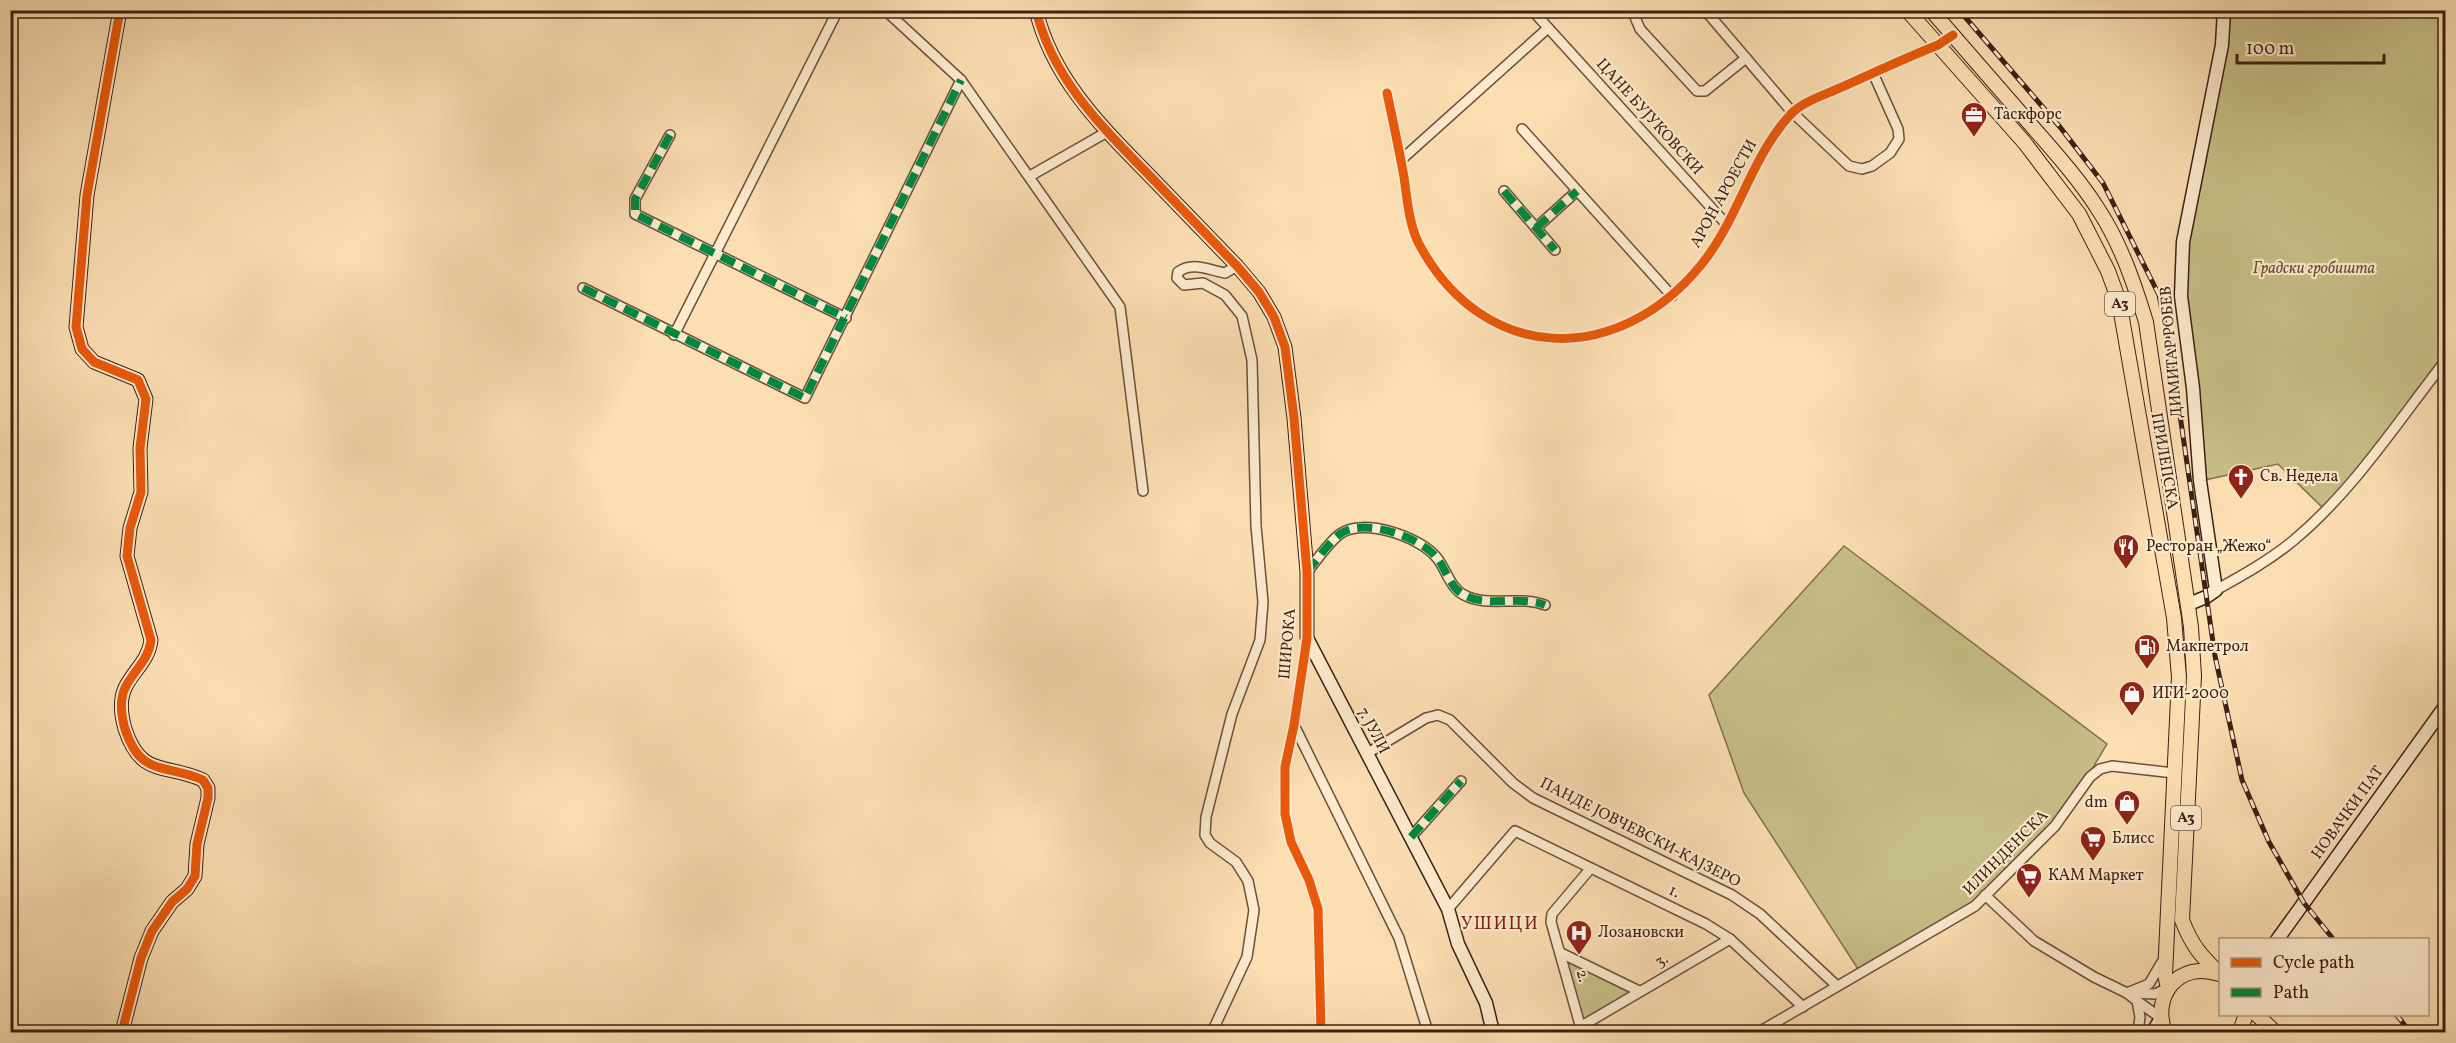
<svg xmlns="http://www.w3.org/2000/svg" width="2456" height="1043" font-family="Vollkorn,serif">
  <rect width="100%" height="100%" fill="#fbdeb2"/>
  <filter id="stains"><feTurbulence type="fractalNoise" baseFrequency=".00333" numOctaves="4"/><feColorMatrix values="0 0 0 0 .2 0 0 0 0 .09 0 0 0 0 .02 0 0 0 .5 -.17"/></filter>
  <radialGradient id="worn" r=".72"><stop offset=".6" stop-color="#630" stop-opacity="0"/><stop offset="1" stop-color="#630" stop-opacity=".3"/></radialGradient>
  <g fill="#c6bf87" stroke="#826f4e" stroke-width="1.5">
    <path d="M 2224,11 L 2445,11 L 2445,360 L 2326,511 L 2278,464 L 2200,481 L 2183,242 Z"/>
    <path d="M 1844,546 L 2107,744 L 2067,811 L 1975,906 L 1860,972 L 1744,793 L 1709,695 Z"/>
    <path d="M 1561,953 L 1639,991 L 1580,1027 Z"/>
  </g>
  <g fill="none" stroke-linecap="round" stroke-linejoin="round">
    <g stroke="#6c4f3c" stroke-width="12">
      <g id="street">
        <path d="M 885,10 L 961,80 L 1120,307 L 1143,491"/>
        <path d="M 1532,10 L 1727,225"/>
        <path d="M 1632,10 L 1640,29 L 1697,91 L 1705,91 L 1746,58"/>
        <path d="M 1705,10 L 1792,112 L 1849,166 L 1862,169 L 1872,166 L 1890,153 L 1899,139 L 1898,129 L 1873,73"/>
        <path d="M 1387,93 C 1393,121 1399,149 1404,177 C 1407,198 1409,225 1419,244 C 1483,364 1617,368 1701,265 C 1738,220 1751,157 1791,114 C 1801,103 1821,96 1835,90 C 1869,75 1903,59 1938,45 L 1953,35"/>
        <path d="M 1522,129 L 1672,296"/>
        <path d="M 670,135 L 635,199 L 635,214 L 846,318"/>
        <path d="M 1401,160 L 1548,28"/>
        <path d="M 1030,176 L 1107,132"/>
        <path d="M 1504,191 L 1555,250"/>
        <path d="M 1536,228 L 1577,191"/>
        <path d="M 583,288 L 805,398 L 961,80"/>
        <path d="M 674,335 L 838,10"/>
        <path d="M 1307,572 C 1317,560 1328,543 1340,534 C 1363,517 1421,537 1437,558 C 1446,569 1450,588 1464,595 C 1488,608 1519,595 1545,605"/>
        <path d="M 2216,590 C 2243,575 2270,560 2294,540 C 2354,490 2398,421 2446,360"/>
        <path d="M 1307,638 L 1294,725 L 1285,767 L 1285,814 L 1291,842 L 1309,880 L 1318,909 L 1321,1032"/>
        <path d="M 1294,725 L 1399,938 L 1428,1032"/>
        <path d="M 1366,754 L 1426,718 L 1438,715 L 1450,720 L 1513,783 L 1533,798 L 1732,895 L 1760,914 L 1837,986"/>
        <path d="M 1411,837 L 1461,781"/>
        <path d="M 1985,895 L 2034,941 L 2094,977 L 2127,993 L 2137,1001 L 2140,1017 L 2138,1032"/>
        <path d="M 1448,909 L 1515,831 L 1706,924 L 1730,939 L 1803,1007"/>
        <path d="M 1561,953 L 1639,991"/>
        <path d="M 2127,993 L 2149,984 L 2162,962"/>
        <path d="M 2133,993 L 2155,994 L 2168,988"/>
        <path d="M 2137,1001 L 2161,1018"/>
        <path d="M 1580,1027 L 1730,939"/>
        <path d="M 1212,1032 L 1247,957 L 1254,910 L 1248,881 L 1236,862 L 1210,843 L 1205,835 L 1206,817 L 1232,714 L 1260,640 L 1263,602 L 1256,526 L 1252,360 L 1242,316 L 1225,295 L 1203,283 L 1184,285 L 1177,278 L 1178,272 C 1193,261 1208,270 1225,273 L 1237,266"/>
        <path d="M 1582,1032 L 1551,922 L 1552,914 L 1590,869"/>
        <path d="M 1759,1032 L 1975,906 L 2055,826 L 2090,777 L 2100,769 L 2112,766 L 2174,773"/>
      </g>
    </g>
    <g stroke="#3d1f14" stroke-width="15">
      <g id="secondary">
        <path d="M 120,10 L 87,195 L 76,327 L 82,349 L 94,362 L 138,380 L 146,399 L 140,448 L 141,492 L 130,528 L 127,556 L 151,640 C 149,660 133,671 125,688 C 119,701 121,715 125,729 C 141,778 165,763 203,780 L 208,788 L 208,798 L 197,844 L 195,876 L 187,889 L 172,902 L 152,931 L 141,958 L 122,1032"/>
        <path d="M 1036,10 C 1052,78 1101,126 1148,174 C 1178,205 1207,235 1237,266 L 1259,292 L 1274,317 L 1285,347 L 1294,418 L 1307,572 L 1307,638 L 1448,909 L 1458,944 L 1486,1003 L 1493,1032"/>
        <path d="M 2189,604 L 2206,597 L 2216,590 L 2200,481 L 2193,388 L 2181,296 L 2183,242 L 2222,45 L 2224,10"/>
        <path d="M 2277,940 L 2446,705"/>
        <path d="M 2153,1032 L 2161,1018"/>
      </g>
    </g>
    <g stroke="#3d1f14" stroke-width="16">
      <g id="primary">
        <path d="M 1907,10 L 2024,142 L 2079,214 L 2108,271 L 2119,301 L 2174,618 L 2179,677 L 2165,975 L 2168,988"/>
        <path d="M 1931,10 C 1962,46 1993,81 2024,117 C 2050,147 2077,176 2098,209 C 2121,244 2134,283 2146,322 L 2191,627 L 2194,676 L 2182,920 C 2192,946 2201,956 2220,974"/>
        <path d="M 2256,1014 L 2275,1032"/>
        <path d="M 2165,1032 C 2151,996 2179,960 2219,974"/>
        <path d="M 2240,1032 L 2246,1014"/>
      </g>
    </g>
    <use href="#street" stroke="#fceacd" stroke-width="9"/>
    <use href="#secondary" stroke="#fceacd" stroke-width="12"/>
    <use href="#primary" stroke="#fbdeb2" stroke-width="14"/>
    <g stroke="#3d1f14" stroke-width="5">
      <g id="rail">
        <path d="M 1959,10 L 2060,127 L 2103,183 L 2159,295 L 2172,360 L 2215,656 L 2242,780 L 2269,842 L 2304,903 L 2334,940"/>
        <path d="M 2396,1014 L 2410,1032"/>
      </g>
    </g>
    <use href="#rail" stroke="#fceacd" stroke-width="3" stroke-dasharray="9" stroke-linecap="butt"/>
    <g stroke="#00873e" stroke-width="8" stroke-dasharray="15 8" stroke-linecap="butt">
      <path d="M 670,135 L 635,199 L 635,214 L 846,318"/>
      <path d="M 1504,191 L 1555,250"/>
      <path d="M 1536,228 L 1577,191"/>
      <path d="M 583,288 L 805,398 L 961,80"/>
      <path d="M 1307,572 C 1317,560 1328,543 1340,534 C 1363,517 1421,537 1437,558 C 1446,569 1450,588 1464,595 C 1488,608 1519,595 1545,605"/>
      <path d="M 1411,837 L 1461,781"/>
    </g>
    <g stroke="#fceacd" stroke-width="13">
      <g id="cycleway">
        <path d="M 120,10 L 87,195 L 76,327 L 82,349 L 94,362 L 138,380 L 146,399 L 140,448 L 141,492 L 130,528 L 127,556 L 151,640 C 149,660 133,671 125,688 C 119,701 121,715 125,729 C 141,778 165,763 203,780 L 208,788 L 208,798 L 197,844 L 195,876 L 187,889 L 172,902 L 152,931 L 141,958 L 122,1032"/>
        <path d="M 1036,10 C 1052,78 1101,126 1148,174 C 1178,205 1207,235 1237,266 L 1259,292 L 1274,317 L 1285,347 L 1294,418 L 1307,572 L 1307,638 L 1294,725 L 1285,767 L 1285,814 L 1291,842 L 1309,880 L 1318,909 L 1321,1032"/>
        <path d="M 1387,93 C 1393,121 1399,149 1404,177 C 1407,198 1409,225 1419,244 C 1483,364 1617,368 1701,265 C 1738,220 1751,157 1791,114 C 1801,103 1821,96 1835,90 C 1869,75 1903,59 1938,45 L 1953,35"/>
      </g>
    </g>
    <use href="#cycleway" stroke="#e8590c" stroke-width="9"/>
  </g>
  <defs>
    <g id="office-pin" transform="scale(1.35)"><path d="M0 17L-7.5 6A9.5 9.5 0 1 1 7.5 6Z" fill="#8f2418" stroke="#fceacd"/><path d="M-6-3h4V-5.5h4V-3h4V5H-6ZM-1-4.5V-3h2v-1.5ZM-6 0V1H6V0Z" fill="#fff"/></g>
    <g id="church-pin" transform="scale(1.35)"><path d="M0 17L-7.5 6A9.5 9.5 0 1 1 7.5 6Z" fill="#8f2418" stroke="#fceacd"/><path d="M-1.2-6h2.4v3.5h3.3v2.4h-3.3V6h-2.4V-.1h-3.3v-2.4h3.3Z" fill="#fff"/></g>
    <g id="restaurant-pin" transform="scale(1.35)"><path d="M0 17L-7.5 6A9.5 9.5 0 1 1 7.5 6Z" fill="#8f2418" stroke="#fceacd"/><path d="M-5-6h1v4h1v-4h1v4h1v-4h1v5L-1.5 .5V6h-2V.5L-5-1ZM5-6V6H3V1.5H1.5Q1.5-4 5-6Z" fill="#fff"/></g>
    <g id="fuel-pin" transform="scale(1.35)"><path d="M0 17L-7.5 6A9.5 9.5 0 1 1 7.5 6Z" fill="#8f2418" stroke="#fceacd"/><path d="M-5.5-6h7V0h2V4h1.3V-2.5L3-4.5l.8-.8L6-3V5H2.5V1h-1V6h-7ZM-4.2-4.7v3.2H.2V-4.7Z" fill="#fff"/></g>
    <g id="shop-pin" transform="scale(1.35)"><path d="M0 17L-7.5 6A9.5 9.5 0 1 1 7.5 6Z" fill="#8f2418" stroke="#fceacd"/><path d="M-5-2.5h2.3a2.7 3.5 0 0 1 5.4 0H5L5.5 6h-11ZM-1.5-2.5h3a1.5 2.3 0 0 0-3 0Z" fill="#fff"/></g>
    <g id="supermarket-pin" transform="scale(1.35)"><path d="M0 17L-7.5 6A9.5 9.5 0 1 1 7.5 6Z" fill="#8f2418" stroke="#fceacd"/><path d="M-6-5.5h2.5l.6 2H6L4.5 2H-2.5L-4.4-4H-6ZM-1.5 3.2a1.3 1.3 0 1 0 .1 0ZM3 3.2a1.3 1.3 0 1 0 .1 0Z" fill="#fff"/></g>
    <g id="hospital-pin" transform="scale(1.35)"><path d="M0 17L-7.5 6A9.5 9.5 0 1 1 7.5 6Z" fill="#8f2418" stroke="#fceacd"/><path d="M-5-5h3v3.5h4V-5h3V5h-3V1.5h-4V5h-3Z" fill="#fff"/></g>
  </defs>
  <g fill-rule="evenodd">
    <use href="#office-pin" x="1974" y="115"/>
    <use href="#church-pin" x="2241" y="477"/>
    <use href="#restaurant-pin" x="2126" y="547"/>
    <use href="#fuel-pin" x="2147" y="647"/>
    <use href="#shop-pin" x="2132" y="694"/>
    <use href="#shop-pin" x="2127" y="803"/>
    <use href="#supermarket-pin" x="2093" y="839"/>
    <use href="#supermarket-pin" x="2029" y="876"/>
    <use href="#hospital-pin" x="1579" y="933"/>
  </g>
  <g text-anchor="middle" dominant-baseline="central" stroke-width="4.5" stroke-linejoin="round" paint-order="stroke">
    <g fill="#fceacd" stroke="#765c4c" stroke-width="1.5">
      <rect x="2105" y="292" width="30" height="24" rx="4.5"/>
      <rect x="2171" y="806" width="30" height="24" rx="4.5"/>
    </g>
    <g font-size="15" font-weight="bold" fill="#3d1f14">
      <text x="2120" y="304">A3</text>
      <text x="2186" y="818">A3</text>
    </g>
    <g font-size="16" fill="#3d1f14" stroke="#fceacd" text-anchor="start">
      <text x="1994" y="115">Таскфорс</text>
      <text x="2260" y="477">Св. Недела</text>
      <text x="2146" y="547">Ресторан „Жежо“</text>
      <text x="2166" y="647">Макпетрол</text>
      <text x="2152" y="694">ИГИ-2000</text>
      <text x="2108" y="803" text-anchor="end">dm</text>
      <text x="2112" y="839">Блисс</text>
      <text x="2048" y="876">КАМ Маркет</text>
      <text x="1598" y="933">Лозановски</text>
    </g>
    <g font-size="16" fill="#3d1f14" stroke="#fceacd">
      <text transform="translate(1649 117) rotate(48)">ЦАНЕ БУЈУКОВСКИ</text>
      <text transform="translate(1724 194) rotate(-61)">АРОН АРОЕСТИ</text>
      <text transform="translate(2172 352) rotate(-95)">ДИМИТАР РОБЕВ</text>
      <text transform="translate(2164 461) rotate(80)">ПРИЛЕПСКА</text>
      <text transform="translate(1288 644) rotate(-85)">ШИРОКА</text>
      <text transform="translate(1373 731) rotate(62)">7. ЈУЛИ</text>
      <text transform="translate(2348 813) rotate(-54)">НОВАЧКИ ПАТ</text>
      <text transform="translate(1640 833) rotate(27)">ПАНДЕ ЈОВЧЕВСКИ-КАЈЗЕРО</text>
      <text transform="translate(2006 853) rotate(-45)">ИЛИНДЕНСКА</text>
      <text transform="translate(1674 892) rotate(25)">1.</text>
      <text transform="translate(1662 961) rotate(-30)">3.</text>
      <text transform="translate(1582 976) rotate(76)">2.</text>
    </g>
    <g font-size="16" font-style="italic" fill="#664f36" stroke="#fceacd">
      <text x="2314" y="269">Градски гробишта</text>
    </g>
    <g font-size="18" letter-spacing="1.5" fill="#7a1f14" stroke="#fceacd">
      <text x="1500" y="924">УШИЦИ</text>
    </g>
  </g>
  <rect width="2456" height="1043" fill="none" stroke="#fbdeb2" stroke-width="36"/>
  <rect x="12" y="12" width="2432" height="1019" fill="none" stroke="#3d1f14" stroke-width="3"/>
  <rect x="18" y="18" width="2420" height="1007" fill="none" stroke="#3d1f14" stroke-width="1.5"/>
  <rect x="2219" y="938" width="210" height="78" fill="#fceacd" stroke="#b09983" stroke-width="1.5"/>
  <rect x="2231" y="958" width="30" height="9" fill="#e8590c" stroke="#b09983" stroke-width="1.5"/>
  <text x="2273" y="968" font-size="18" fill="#3d1f14">Cycle path</text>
  <rect x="2231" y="988" width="30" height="9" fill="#00873e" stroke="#b09983" stroke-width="1.5"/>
  <text x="2273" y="998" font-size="18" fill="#3d1f14">Path</text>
  <path d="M2237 54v9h147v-9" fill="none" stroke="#3d1f14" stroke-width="3"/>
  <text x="2246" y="54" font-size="18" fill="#3d1f14" stroke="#fceacd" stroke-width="4.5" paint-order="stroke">100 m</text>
  <rect width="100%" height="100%" filter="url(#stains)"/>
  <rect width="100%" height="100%" fill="url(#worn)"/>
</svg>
